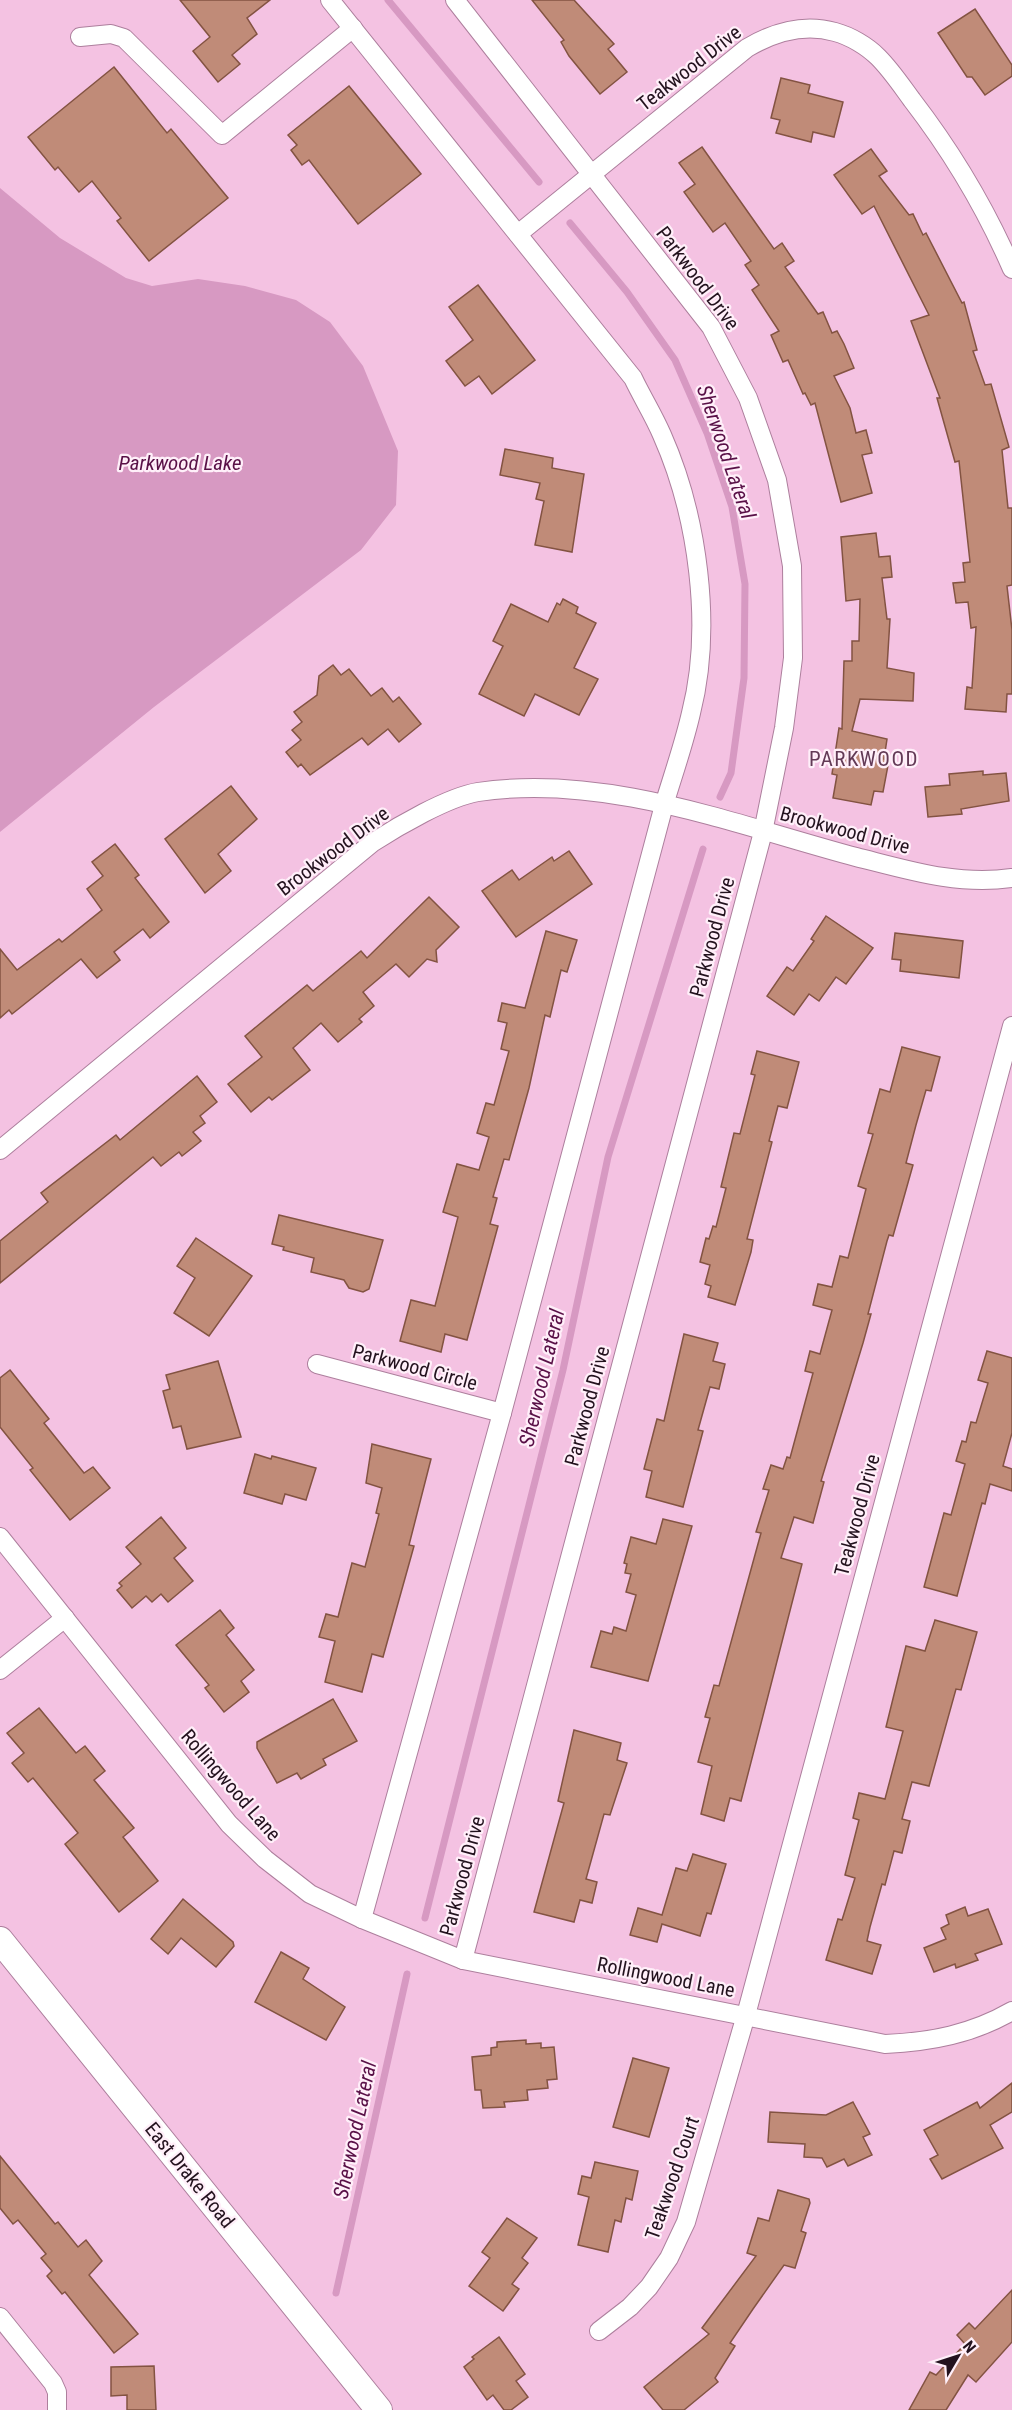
<svg xmlns="http://www.w3.org/2000/svg" width="1012" height="2410" font-family="'Roboto Condensed',sans-serif">
  <rect width="100%" height="100%" fill="#f4c2e2"/>
  <path fill="#d799c2" d="M 0,188 L 60,238 L 126,278 L 152,286 L 198,279 L 245,286 L 296,300 L 330,322 L 363,366 L 398,451 L 396,505 L 361,550 L 154,707 L 0,832 Z"/>
  <g fill="none" stroke-linecap="round" stroke-linejoin="round">
    <g stroke="#d799c2" stroke-width="7">
      <path d="M 388,0 L 539,182"/>
      <path d="M 570,223 L 627,292 L 675,360 L 707,433 L 732,507 L 745,584 L 744,678 L 731,773 L 720,797"/>
      <path d="M 425,1918 L 563,1370 L 608,1157 L 703,849"/>
      <path d="M 336,2293 L 407,1974"/>
    </g>
  </g>
  <g fill="#c08b78" stroke="#835342" stroke-width="1.5">
    <path d="M 180,0 L 270,0 L 247,18 L 257,34 L 232,55 L 240,64 L 218,82 L 193,51 L 210,37 Z"/>
    <path d="M 532,0 L 574,0 L 614,44 L 608,49 L 627,72 L 600,94 L 569,56 L 561,42 L 564,40 Z"/>
    <path d="M 975,9 L 1012,65 L 1012,76 L 985,95 L 972,77 L 967,77 L 938,33 Z"/>
    <path d="M 114,67 L 167,133 L 171,129 L 228,198 L 149,261 L 117,221 L 121,218 L 92,181 L 79,192 L 58,167 L 55,170 L 28,137 Z"/>
    <path d="M 781,78 L 810,85 L 808,93 L 843,102 L 834,137 L 813,132 L 811,142 L 776,133 L 780,120 L 771,118 Z"/>
    <path d="M 349,86 L 421,174 L 358,224 L 309,160 L 302,165 L 291,150 L 297,145 L 288,135 Z"/>
    <path d="M 702,147 L 774,249 L 782,243 L 794,261 L 785,267 L 818,314 L 823,312 L 832,333 L 837,331 L 844,344 L 854,368 L 834,376 L 850,408 L 856,433 L 866,430 L 872,453 L 862,455 L 872,493 L 841,502 L 815,403 L 811,405 L 805,393 L 803,394 L 788,360 L 783,362 L 771,335 L 779,331 L 752,290 L 759,285 L 745,265 L 751,261 L 725,223 L 713,232 L 684,192 L 695,184 L 679,163 Z"/>
    <path d="M 871,149 L 887,171 L 879,176 L 909,215 L 913,214 L 923,235 L 926,233 L 962,303 L 964,302 L 977,350 L 973,351 L 985,385 L 991,384 L 1009,447 L 1002,450 L 1008,508 L 1012,508 L 1012,585 L 1007,586 L 1012,630 L 1012,694 L 1007,694 L 1006,712 L 965,709 L 967,687 L 972,688 L 976,627 L 971,628 L 968,602 L 956,603 L 953,583 L 965,582 L 963,563 L 970,562 L 959,461 L 955,462 L 937,398 L 940,398 L 911,321 L 929,315 L 874,206 L 862,214 L 834,175 Z"/>
    <path d="M 478,285 L 535,360 L 492,394 L 479,376 L 465,386 L 446,361 L 473,340 L 449,307 Z"/>
    <path d="M 505,449 L 553,458 L 552,468 L 584,474 L 572,552 L 535,545 L 544,501 L 536,499 L 540,483 L 500,475 Z"/>
    <path d="M 876,533 L 879,557 L 890,556 L 892,577 L 882,578 L 887,619 L 890,619 L 887,668 L 914,673 L 913,701 L 860,699 L 852,731 L 887,739 L 884,759 L 889,760 L 883,792 L 874,791 L 871,805 L 833,798 L 837,775 L 832,774 L 839,728 L 842,729 L 844,661 L 852,661 L 852,641 L 859,641 L 860,599 L 846,601 L 841,537 Z"/>
    <path d="M 563,599 L 578,607 L 576,613 L 596,623 L 574,668 L 598,679 L 579,715 L 535,694 L 524,716 L 479,694 L 503,646 L 493,641 L 511,604 L 548,622 L 557,603 L 560,605 Z"/>
    <path d="M 333,665 L 341,675 L 349,669 L 371,696 L 382,688 L 393,702 L 399,697 L 421,724 L 399,742 L 388,729 L 368,745 L 362,738 L 310,775 L 301,764 L 298,767 L 286,752 L 301,740 L 292,730 L 302,722 L 294,712 L 317,695 L 319,676 Z"/>
    <path d="M 983,771 L 983,775 L 1006,773 L 1009,801 L 961,809 L 962,814 L 928,817 L 925,787 L 950,785 L 949,774 Z"/>
    <path d="M 231,786 L 257,819 L 218,854 L 231,871 L 205,893 L 165,839 Z"/>
    <path d="M 115,844 L 139,875 L 135,878 L 169,922 L 150,938 L 143,929 L 114,952 L 120,960 L 97,978 L 81,959 L 12,1014 L 9,1010 L 0,1018 L 0,949 L 17,970 L 59,939 L 62,942 L 102,910 L 87,889 L 103,876 L 92,862 Z"/>
    <path d="M 569,851 L 592,884 L 516,937 L 482,891 L 512,870 L 519,880 L 552,857 L 554,861 Z"/>
    <path d="M 429,897 L 459,927 L 436,950 L 437,962 L 427,959 L 409,977 L 396,964 L 363,992 L 374,1006 L 359,1019 L 362,1022 L 338,1042 L 321,1023 L 293,1048 L 310,1070 L 272,1100 L 269,1097 L 251,1112 L 228,1084 L 262,1057 L 245,1036 L 307,985 L 313,991 L 361,951 L 367,958 Z"/>
    <path d="M 826,916 L 873,948 L 846,984 L 836,977 L 819,1001 L 809,994 L 794,1015 L 767,996 L 787,967 L 793,971 L 814,941 L 811,939 Z"/>
    <path d="M 546,931 L 577,940 L 567,972 L 561,970 L 550,1017 L 545,1015 L 529,1088 L 509,1160 L 504,1159 L 493,1197 L 497,1198 L 490,1224 L 498,1226 L 467,1340 L 445,1334 L 441,1352 L 400,1341 L 411,1300 L 435,1306 L 458,1217 L 443,1212 L 457,1164 L 479,1170 L 489,1137 L 477,1133 L 486,1103 L 494,1105 L 509,1051 L 501,1049 L 507,1023 L 498,1021 L 502,1003 L 525,1008 Z"/>
    <path d="M 895,933 L 963,941 L 959,978 L 900,971 L 901,960 L 892,959 Z"/>
    <path d="M 902,1047 L 940,1057 L 931,1091 L 926,1090 L 916,1125 L 906,1163 L 913,1165 L 893,1236 L 889,1235 L 887,1241 L 868,1314 L 871,1314 L 863,1343 L 821,1481 L 824,1482 L 813,1523 L 794,1517 L 781,1558 L 802,1564 L 741,1801 L 730,1798 L 724,1821 L 701,1814 L 712,1766 L 698,1762 L 710,1718 L 705,1717 L 714,1685 L 719,1686 L 761,1533 L 756,1532 L 769,1490 L 763,1489 L 771,1465 L 783,1469 L 787,1457 L 790,1458 L 813,1373 L 805,1371 L 810,1351 L 820,1354 L 832,1310 L 813,1305 L 818,1284 L 832,1287 L 840,1256 L 848,1258 L 866,1189 L 858,1186 L 873,1134 L 868,1133 L 880,1089 L 890,1092 Z"/>
    <path d="M 757,1051 L 799,1062 L 787,1108 L 778,1106 L 769,1141 L 772,1142 L 747,1239 L 753,1240 L 751,1252 L 735,1305 L 708,1297 L 711,1286 L 705,1284 L 710,1265 L 700,1262 L 706,1238 L 709,1239 L 713,1226 L 716,1227 L 726,1188 L 721,1187 L 734,1133 L 740,1134 L 755,1075 L 751,1074 Z"/>
    <path d="M 197,1076 L 217,1102 L 200,1116 L 205,1123 L 193,1132 L 201,1141 L 182,1156 L 179,1152 L 161,1166 L 153,1157 L 0,1283 L 0,1241 L 48,1202 L 41,1193 L 116,1135 L 120,1140 Z"/>
    <path d="M 279,1215 L 383,1240 L 369,1289 L 363,1292 L 349,1288 L 344,1280 L 311,1272 L 314,1258 L 283,1250 L 284,1247 L 272,1244 Z"/>
    <path d="M 196,1238 L 252,1276 L 209,1336 L 174,1313 L 195,1278 L 177,1266 Z"/>
    <path d="M 684,1334 L 718,1343 L 713,1361 L 725,1364 L 719,1389 L 710,1387 L 698,1430 L 703,1431 L 683,1507 L 646,1497 L 652,1471 L 644,1469 L 657,1419 L 664,1421 Z"/>
    <path d="M 987,1351 L 1012,1358 L 1012,1433 L 1003,1466 L 1012,1469 L 1012,1491 L 990,1484 L 985,1504 L 982,1503 L 957,1596 L 924,1587 L 944,1513 L 951,1515 L 965,1464 L 956,1461 L 962,1441 L 966,1442 L 971,1422 L 976,1423 L 988,1383 L 978,1380 Z"/>
    <path d="M 218,1361 L 241,1437 L 187,1449 L 181,1426 L 173,1428 L 163,1391 L 170,1389 L 166,1375 Z"/>
    <path d="M 10,1370 L 49,1419 L 44,1423 L 84,1473 L 93,1467 L 110,1488 L 70,1520 L 30,1470 L 33,1468 L 0,1427 L 0,1378 Z"/>
    <path d="M 372,1444 L 431,1459 L 409,1545 L 414,1546 L 383,1657 L 372,1654 L 362,1692 L 325,1682 L 335,1641 L 319,1637 L 326,1614 L 338,1617 L 352,1563 L 365,1567 L 379,1514 L 376,1513 L 382,1488 L 366,1483 Z"/>
    <path d="M 255,1454 L 271,1459 L 272,1456 L 316,1468 L 306,1500 L 285,1494 L 282,1504 L 244,1493 Z"/>
    <path d="M 161,1517 L 186,1548 L 174,1558 L 193,1581 L 168,1602 L 161,1594 L 152,1602 L 146,1596 L 132,1608 L 117,1590 L 122,1586 L 119,1583 L 141,1564 L 126,1547 Z"/>
    <path d="M 663,1519 L 692,1526 L 648,1681 L 591,1667 L 601,1631 L 612,1634 L 614,1627 L 626,1631 L 636,1595 L 626,1592 L 631,1574 L 625,1573 L 627,1564 L 624,1563 L 631,1537 L 656,1544 Z"/>
    <path d="M 220,1610 L 234,1628 L 226,1635 L 254,1670 L 241,1681 L 249,1692 L 224,1712 L 205,1688 L 209,1685 L 176,1645 Z"/>
    <path d="M 935,1620 L 977,1632 L 961,1690 L 956,1689 L 929,1786 L 912,1782 L 902,1819 L 910,1821 L 902,1853 L 894,1851 L 885,1885 L 882,1884 L 870,1927 L 867,1941 L 881,1945 L 872,1974 L 826,1960 L 838,1919 L 842,1920 L 855,1878 L 845,1875 L 859,1820 L 853,1818 L 859,1793 L 885,1799 L 903,1731 L 886,1727 L 906,1646 L 925,1651 Z"/>
    <path d="M 333,1699 L 357,1741 L 323,1759 L 326,1765 L 301,1779 L 297,1773 L 277,1783 L 257,1748 L 257,1742 Z"/>
    <path d="M 39,1708 L 76,1753 L 85,1746 L 105,1771 L 94,1780 L 134,1828 L 123,1837 L 158,1881 L 119,1912 L 65,1844 L 78,1833 L 33,1778 L 28,1782 L 12,1763 L 24,1753 L 7,1733 Z"/>
    <path d="M 574,1730 L 621,1743 L 617,1760 L 627,1763 L 610,1815 L 604,1814 L 586,1879 L 597,1882 L 592,1903 L 580,1900 L 574,1922 L 534,1912 L 564,1803 L 558,1801 Z"/>
    <path d="M 693,1854 L 726,1864 L 711,1914 L 707,1913 L 700,1936 L 662,1924 L 657,1942 L 630,1935 L 638,1908 L 662,1915 L 676,1868 L 687,1871 Z"/>
    <path d="M 183,1899 L 233,1942 L 234,1946 L 216,1967 L 181,1938 L 168,1954 L 151,1939 Z"/>
    <path d="M 965,1907 L 968,1916 L 988,1909 L 1002,1944 L 975,1954 L 978,1960 L 956,1968 L 955,1964 L 934,1972 L 924,1948 L 946,1939 L 941,1928 L 949,1924 L 946,1915 Z"/>
    <path d="M 281,1952 L 309,1968 L 303,1979 L 345,2007 L 326,2040 L 255,2002 Z"/>
    <path d="M 526,2040 L 526,2044 L 541,2043 L 541,2048 L 554,2047 L 557,2079 L 547,2080 L 548,2088 L 527,2090 L 528,2100 L 504,2102 L 505,2107 L 483,2108 L 481,2090 L 475,2090 L 472,2057 L 491,2055 L 491,2048 L 497,2047 L 497,2042 Z"/>
    <path d="M 633,2058 L 669,2068 L 649,2137 L 613,2127 Z"/>
    <path d="M 1012,2083 L 1012,2112 L 990,2125 L 1003,2148 L 942,2179 L 930,2159 L 938,2155 L 924,2130 L 977,2102 L 980,2108 Z"/>
    <path d="M 853,2102 L 870,2134 L 863,2137 L 872,2155 L 848,2166 L 844,2159 L 827,2167 L 822,2158 L 804,2157 L 805,2144 L 768,2142 L 770,2112 L 826,2115 Z"/>
    <path d="M 0,2156 L 55,2224 L 58,2222 L 78,2247 L 86,2240 L 102,2261 L 89,2275 L 138,2334 L 114,2353 L 65,2292 L 62,2294 L 47,2276 L 52,2271 L 41,2258 L 46,2254 L 18,2220 L 13,2224 L 0,2208 Z"/>
    <path d="M 595,2162 L 638,2171 L 632,2200 L 626,2198 L 621,2222 L 615,2220 L 608,2252 L 578,2245 L 589,2197 L 578,2194 L 582,2176 L 591,2178 Z"/>
    <path d="M 778,2190 L 809,2199 L 810,2203 L 801,2231 L 806,2233 L 795,2268 L 784,2265 L 753,2309 L 730,2343 L 735,2346 L 715,2378 L 718,2382 L 684,2410 L 663,2410 L 644,2387 L 709,2334 L 702,2328 L 756,2256 L 747,2253 L 758,2218 L 769,2221 Z"/>
    <path d="M 507,2218 L 537,2238 L 522,2258 L 528,2263 L 512,2284 L 519,2289 L 503,2311 L 469,2286 L 490,2258 L 482,2252 Z"/>
    <path d="M 1012,2290 L 1012,2342 L 976,2382 L 968,2375 L 946,2410 L 909,2410 L 930,2372 L 936,2375 L 965,2344 L 957,2335 L 969,2323 L 975,2329 Z"/>
    <path d="M 499,2337 L 525,2374 L 516,2381 L 528,2397 L 511,2410 L 504,2410 L 493,2395 L 487,2400 L 464,2367 L 474,2359 L 472,2357 Z"/>
    <path d="M 154,2366 L 156,2410 L 127,2410 L 127,2395 L 111,2396 L 111,2367 Z"/>
  </g>
  <g fill="none" stroke-linecap="round" stroke-linejoin="round">
    <g stroke="#ad7f9d" stroke-width="20">
      <g id="street">
        <path d="M 330,0 L 633,378 C 642,397 654,416 662,435 C 698,516 713,627 691,713 C 684,744 673,775 664,805 L 502,1413 L 362,1919"/>
        <path d="M 455,0 L 711,327 L 748,398 L 777,480 L 792,566 L 793,658 L 784,728 L 763,832 L 463,1960"/>
        <path d="M 80,37 L 111,34 L 124,38 L 222,135 L 353,28"/>
        <path d="M 518,234 L 747,48 C 774,32 804,23 835,32 C 850,36 867,46 878,57 C 891,70 901,85 912,100 C 952,152 986,209 1012,269"/>
        <path d="M 0,1150 L 372,843 C 398,826 448,797 478,792 C 605,773 736,825 856,857 C 908,870 958,886 1012,878"/>
        <path d="M 317,1364 L 502,1413"/>
        <path d="M 0,1537 L 229,1824 L 265,1859 L 310,1894 L 362,1919 L 463,1960 L 885,2044 C 931,2042 972,2034 1012,2011"/>
        <path d="M 0,1670 L 65,1618"/>
        <path d="M 0,2317 L 53,2383 L 57,2392 L 57,2410"/>
        <path d="M 599,2331 L 630,2307 L 649,2287 L 669,2258 L 686,2222 L 746,2015 L 1012,1026"/>
      </g>
    </g>
    <g stroke="#ad7f9d" stroke-width="28">
      <path id="secondary" d="M 0,1940 L 379,2410"/>
    </g>
    <use href="#street" stroke="#fff" stroke-width="18"/>
    <use href="#secondary" stroke="#fff" stroke-width="26"/>
  </g>
  <g text-anchor="middle" dominant-baseline="central" stroke-width="4.5" stroke-linejoin="round" paint-order="stroke">
    <g font-size="20" fill="#23121e" stroke="#ffeff9">
      <text transform="translate(689 68) rotate(-38)">Teakwood Drive</text>
      <text transform="translate(698 278) rotate(53)">Parkwood Drive</text>
      <text transform="translate(845 830) rotate(15)">Brookwood Drive</text>
      <text transform="translate(333 851) rotate(-37)">Brookwood Drive</text>
      <text transform="translate(712 937) rotate(-75)">Parkwood Drive</text>
      <text transform="translate(415 1367) rotate(15)">Parkwood Circle</text>
      <text transform="translate(587 1406) rotate(-75)">Parkwood Drive</text>
      <text transform="translate(857 1515) rotate(-75)">Teakwood Drive</text>
      <text transform="translate(231 1785) rotate(49)">Rollingwood Lane</text>
      <text transform="translate(462 1876) rotate(-75)">Parkwood Drive</text>
      <text transform="translate(666 1977) rotate(11)">Rollingwood Lane</text>
      <text transform="translate(190 2175) rotate(51)">East Drake Road</text>
      <text transform="translate(672 2178) rotate(-71)">Teakwood Court</text>
    </g>
    <g font-size="21" font-style="italic" fill="#591047" stroke="#ffeff9">
      <text transform="translate(726 452) rotate(71)">Sherwood Lateral</text>
      <text x="180" y="463">Parkwood Lake</text>
      <text transform="translate(542 1378) rotate(-77)">Sherwood Lateral</text>
      <text transform="translate(355 2130) rotate(-78)">Sherwood Lateral</text>
    </g>
    <g font-size="21" letter-spacing="1.5" fill="#633a56" stroke="#ffeff9">
      <text x="864" y="759">PARKWOOD</text>
    </g>
  </g>
  <g transform="translate(958 2356) rotate(51)" stroke="#ffeff9" stroke-width="4.5" paint-order="stroke">
  <path d="M0-4.5L10 22L0 15L-10 22Z" fill="#23121e"/>
  <text y="-9" font-size="16" font-weight="bold" text-anchor="middle" fill="#23121e">N</text>
  </g>
</svg>
